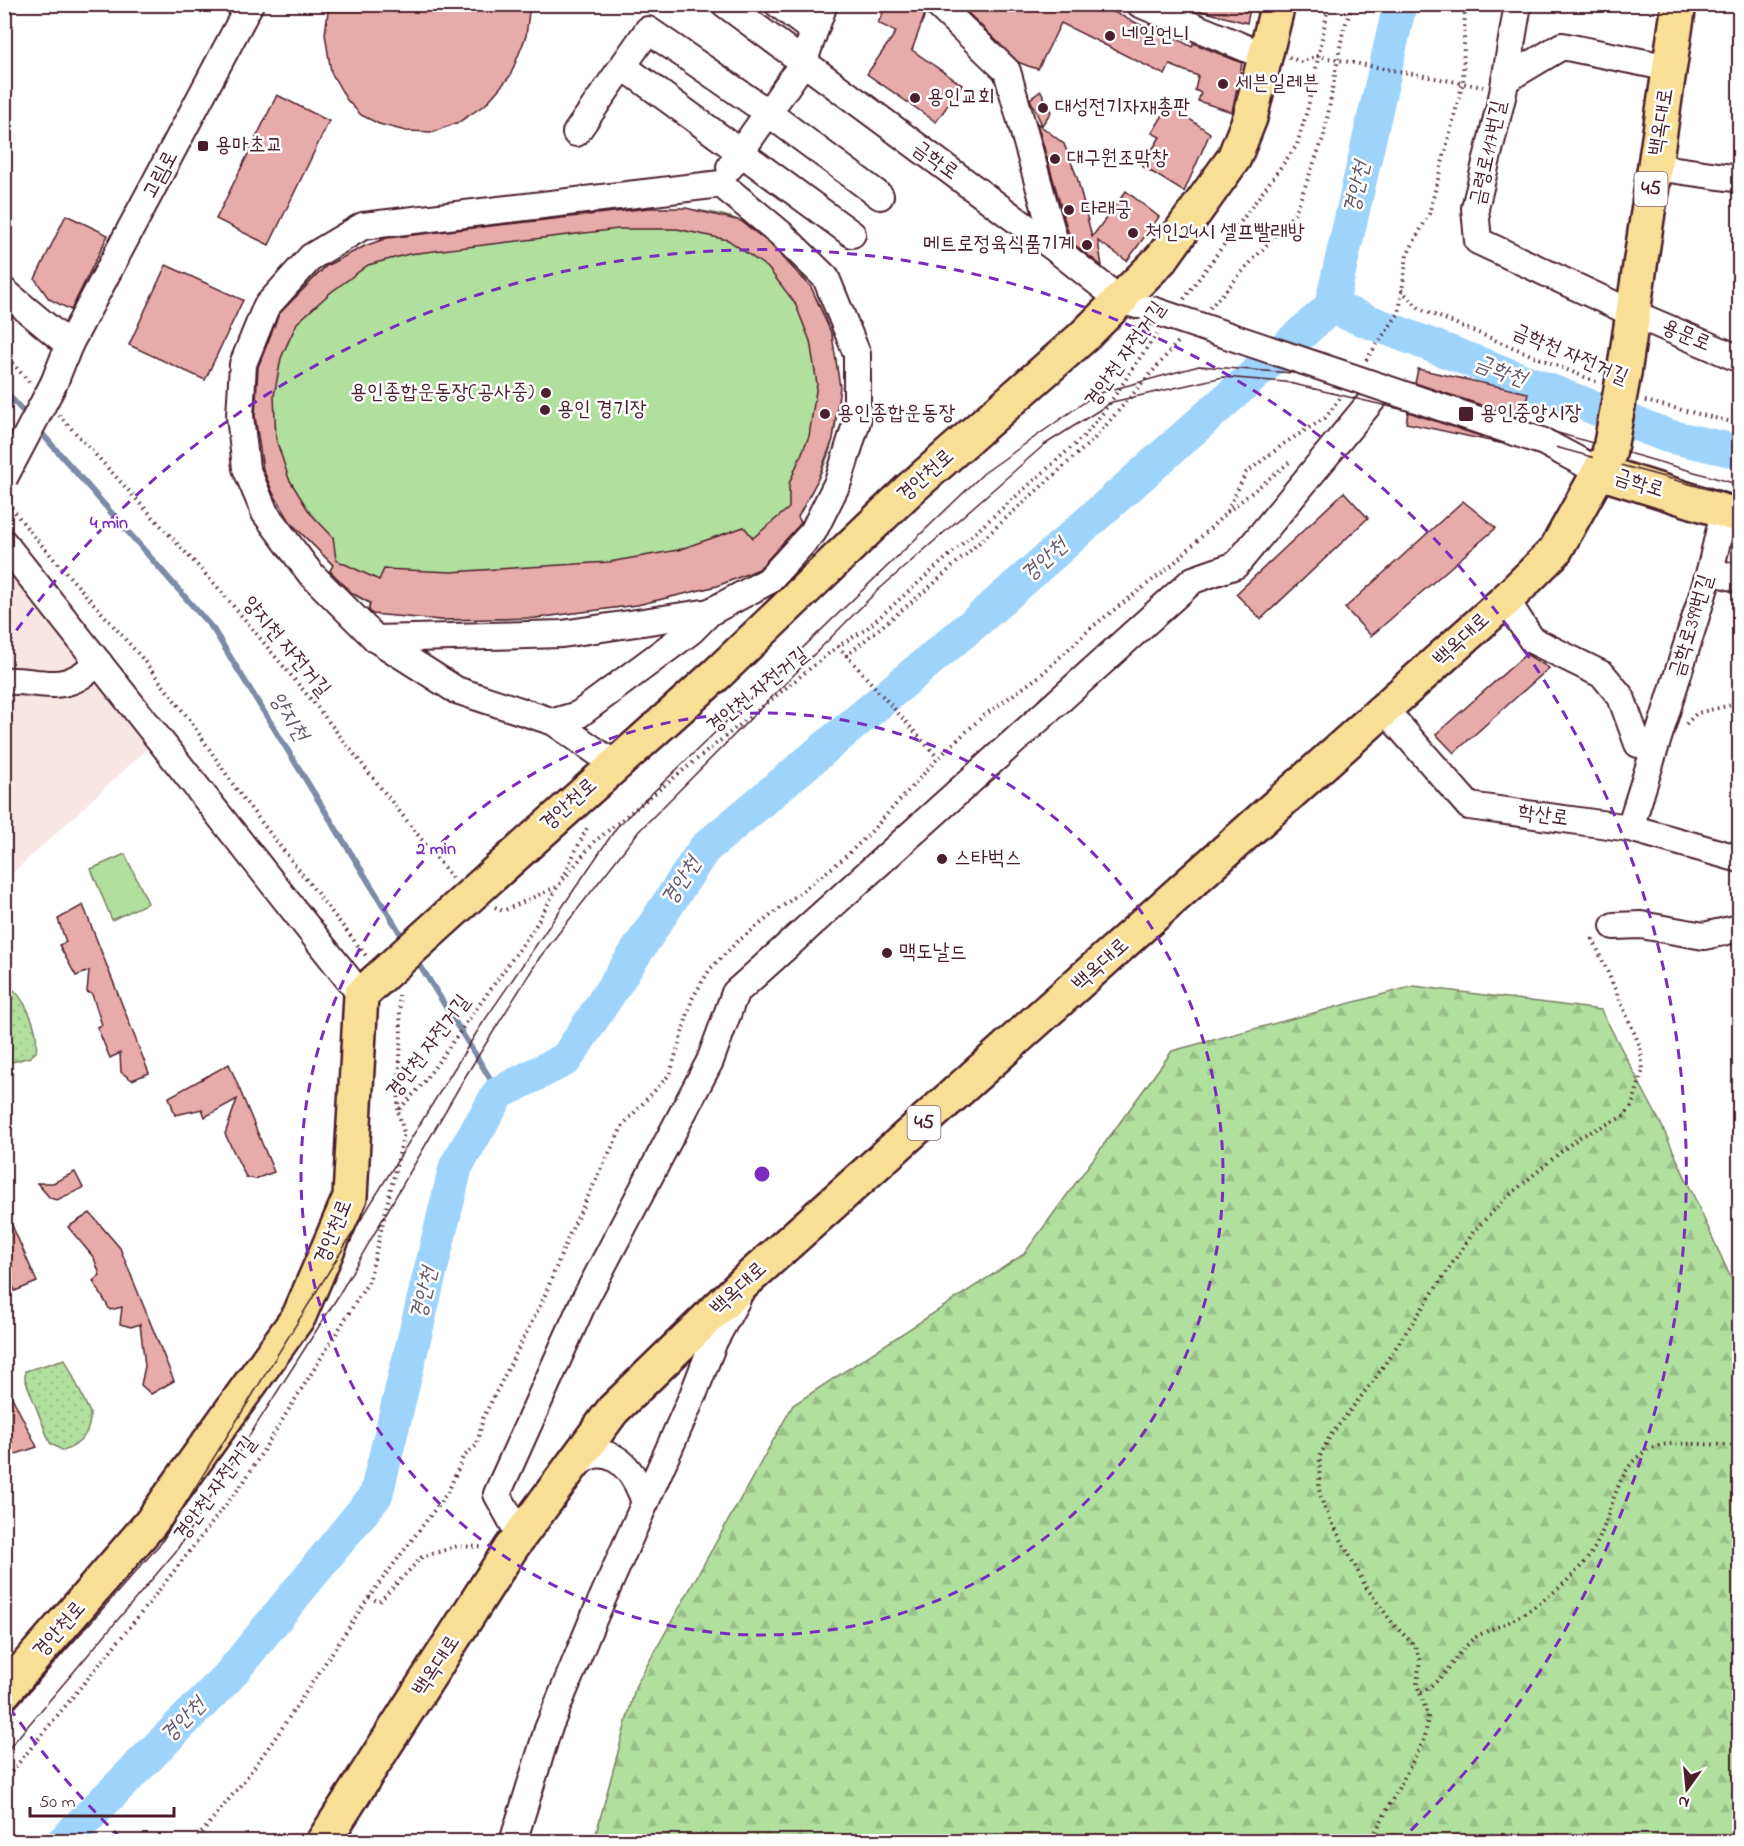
<svg xmlns="http://www.w3.org/2000/svg" width="1744" height="1846" font-family="'Indie Flower','Poor Story',sans-serif">
  <defs>
    <pattern id="forest-firs" width="22" height="20" patternUnits="userSpaceOnUse" patternTransform="scale(1.5)"><rect width="22" height="20" fill="#b0df9e"/><path d="M5 1l3.5 6h-7zM16 11l3.5 6h-7z" fill="#99bf88"/></pattern>
    <pattern id="park-dots" width="8" height="8" patternUnits="userSpaceOnUse" patternTransform="scale(1.5)"><rect width="8" height="8" fill="#b0df9e"/><path d="M2 2h.1M6 6h.1" fill="none" stroke="#99bf88" stroke-width="1.8" stroke-linecap="round"/></pattern>
  </defs>
  <rect width="100%" height="100%" fill="#fff"/>
  <filter id="ink" filterUnits="userSpaceOnUse"><feTurbulence type="fractalNoise" baseFrequency=".0167" numOctaves="2"/><feDisplacementMap in="SourceGraphic" scale="12" xChannelSelector="R" yChannelSelector="G"/><feConvolveMatrix kernelMatrix="1 2 1 2 8 2 1 2 1" color-interpolation-filters="sRGB"/></filter>
  <g filter="url(#ink)">
    <path fill="#f8e6e5" d="M 5,543 L 159,738 L 5,880 Z"/>
    <path fill="url(#forest-firs)" stroke="#7d7f64" stroke-width="1.5" d="M 1414,986 L 1601,1010 L 1661,1124 L 1739,1296 L 1739,1841 L 594,1841 L 636,1685 L 793,1405 L 1024,1254 L 1172,1051 Z"/>
    <g fill="url(#park-dots)" stroke="#7d7f64" stroke-width="1.5">
      <path d="M 5,982 C 24,995 40,1028 36,1052 L 30,1057 L 5,1064 Z"/>
      <path d="M 65,1359 L 90,1413 C 91,1432 81,1445 63,1451 L 50,1443 L 25,1379 L 25,1371 Z"/>
    </g>
    <g fill="#b0df9e" stroke="#7d7f64" stroke-width="1.5">
      <path d="M 630,208 C 662,208 713,207 742,222 C 819,262 852,356 833,438 C 827,466 811,492 798,517 L 805,530 L 774,555 L 775,563 L 717,586 L 637,605 L 535,618 L 441,620 L 368,613 L 369,603 L 325,579 L 333,565 L 291,523 L 266,482 L 253,432 L 253,389 L 265,337 L 290,298 L 326,266 L 365,246 L 409,231 Z"/>
      <path d="M 125,854 L 148,903 L 112,920 L 91,869 Z"/>
    </g>
    <g fill="none" stroke-linecap="round" stroke-linejoin="round">
      <g stroke="#7c8ba8" stroke-width="6">
        <path d="M 4,390 L 30,419"/>
        <path d="M 38,429 L 213,629 L 405,941"/>
        <path d="M 415,957 L 499,1093"/>
      </g>
      <g stroke="#9ed3fc" stroke-width="34">
        <path d="M 1331,307 L 1668,436 L 1740,452"/>
        <path d="M 63,1842 L 228,1677 L 376,1495 L 456,1166 L 499,1093 L 566,1059 L 704,849 L 979,619 L 1331,307 L 1400,4"/>
      </g>
    </g>
    <g fill="#e7aba9" stroke="#4a1f2b" stroke-width="1.5" fill-rule="evenodd">
      <path d="M 329,4 L 530,4 L 526,36 L 510,76 L 486,104 L 459,122 L 433,132 L 406,131 L 379,124 L 361,115 L 347,100 L 331,72 L 325,34 Z"/>
      <path d="M 887,4 L 906,4 L 925,14 L 912,50 L 962,85 L 936,122 L 867,74 L 896,32 L 878,23 Z"/>
      <path d="M 959,4 L 1097,4 L 1147,28 L 1149,24 L 1192,47 L 1193,43 L 1242,63 L 1232,112 L 1198,101 L 1201,93 L 1195,90 L 1198,76 L 1170,65 L 1165,75 L 1061,23 L 1038,69 L 1028,66 L 1018,62 Z"/>
      <path d="M 1198,4 L 1251,4 L 1247,23 L 1198,10 Z"/>
      <path d="M 1041,91 L 1051,112 L 1042,125 L 1030,99 Z"/>
      <path d="M 277,95 L 329,121 L 269,245 L 216,219 Z"/>
      <path d="M 1169,105 L 1210,133 L 1184,192 L 1142,166 L 1160,137 L 1152,133 Z"/>
      <path d="M 1037,123 L 1064,144 L 1077,177 L 1092,237 L 1126,191 L 1159,217 L 1127,261 L 1098,241 L 1102,266 L 1071,242 Z"/>
      <path d="M 649,208 L 686,208 L 741,221 L 770,244 L 811,287 L 832,335 L 840,387 L 833,439 L 817,481 L 798,517 L 801,523 L 759,569 L 752,572 L 717,586 L 637,605 L 535,618 L 441,620 L 372,614 L 369,610 L 370,603 L 352,593 L 330,571 L 333,565 L 291,523 L 273,493 L 263,469 L 255,416 L 258,367 L 279,314 L 326,266 L 365,246 L 387,238 ZM 618,229 L 677,229 L 728,240 L 768,268 L 795,303 L 810,341 L 817,384 L 809,436 L 789,484 L 789,508 L 753,538 L 744,527 L 678,550 L 609,562 L 451,572 L 384,569 L 379,580 L 336,560 L 333,537 L 310,513 L 289,479 L 276,439 L 274,396 L 281,358 L 297,323 L 330,293 L 368,265 L 409,254 Z"/>
      <path d="M 66,215 L 108,235 L 71,310 L 49,299 L 35,279 Z"/>
      <path d="M 166,265 L 243,300 L 205,380 L 129,345 Z"/>
      <path d="M 1418,369 L 1528,393 L 1523,419 L 1415,383 Z"/>
      <path d="M 1408,412 L 1504,444 L 1406,423 Z"/>
      <path d="M 1344,492 L 1368,518 L 1261,619 L 1236,594 Z"/>
      <path d="M 1463,501 L 1496,528 L 1371,636 L 1345,608 Z"/>
      <path d="M 1526,654 L 1549,668 L 1454,753 L 1436,734 Z"/>
      <path d="M 83,905 L 149,1073 L 132,1080 L 121,1072 L 120,1053 L 110,1058 L 97,1027 L 102,1025 L 92,994 L 87,992 L 89,971 L 76,976 L 59,945 L 66,942 L 58,919 Z"/>
      <path d="M 229,1064 L 274,1172 L 255,1179 L 246,1177 L 225,1134 L 237,1099 L 205,1117 L 202,1109 L 175,1115 L 169,1097 Z"/>
      <path d="M 75,1172 L 83,1188 L 57,1200 L 50,1198 L 37,1183 L 53,1183 Z"/>
      <path d="M 4,1207 L 37,1282 L 15,1291 L 4,1265 Z"/>
      <path d="M 90,1213 L 120,1248 L 174,1381 L 151,1394 L 141,1385 L 145,1366 L 140,1324 L 131,1327 L 120,1324 L 122,1307 L 110,1310 L 93,1281 L 100,1275 L 94,1258 L 68,1227 Z"/>
      <path d="M 4,1381 L 37,1447 L 4,1458 Z"/>
    </g>
    <g fill="none" stroke-linecap="round" stroke-linejoin="round">
      <g stroke="#4a1f2b" stroke-width="30">
        <g id="minor">
          <path d="M 725,4 L 1057,250 L 1120,300 L 1137,305"/>
          <path d="M 778,4 L 814,31"/>
          <path d="M 937,4 L 1007,71 L 1057,250"/>
          <path d="M 1140,4 L 1267,57"/>
          <path d="M 1518,4 L 1503,93 L 1475,208 L 1478,241 L 1632,313 L 1740,359"/>
          <path d="M 624,67 L 852,234"/>
          <path d="M 1505,80 L 1562,46 L 1670,68"/>
          <path d="M 576,133 L 648,30 L 767,112 L 880,196"/>
          <path d="M 730,167 L 803,63 L 824,4"/>
          <path d="M 1655,167 L 1740,179"/>
          <path d="M 4,291 L 69,345"/>
          <path d="M 54,383 L 69,345 L 250,4"/>
          <path d="M 1544,442 L 1600,472"/>
          <path d="M 4,543 L 361,995"/>
          <path d="M 1710,571 L 1740,579"/>
          <path d="M 1506,600 L 1532,640 L 1603,675 L 1621,697 L 1638,744 L 1657,740"/>
          <path d="M 376,639 L 562,634 L 710,612"/>
          <path d="M 4,681 C 28,679 54,690 75,679 C 84,675 91,668 99,663"/>
          <path d="M 1385,710 L 1469,806 L 1630,828 L 1740,859"/>
          <path d="M 554,722 L 456,690 L 376,639 L 310,573 L 265,513 L 246,468 L 240,416 L 243,364 L 266,307 L 311,257 L 363,226 L 721,184 L 780,233 L 826,278 L 857,354 L 857,421 L 838,482 L 813,532 L 768,581 L 710,612 L 691,631 L 578,715 L 554,722 L 614,764"/>
          <path d="M 1630,828 L 1710,571 L 1724,512"/>
          <path d="M 1614,926 L 1641,925 L 1704,936 L 1740,928"/>
          <path d="M 570,1469 C 576,1465 583,1459 590,1456 C 620,1447 638,1480 645,1503"/>
          <path d="M 520,1536 L 497,1494 L 583,1303 L 710,1061 L 735,993 L 1193,580 L 1236,565 L 1382,388"/>
          <path d="M 513,1842 L 548,1729 L 592,1622 L 693,1395 L 714,1341 L 737,1299"/>
        </g>
      </g>
      <g stroke="#4a1f2b" stroke-width="38">
        <g id="major">
          <path d="M 1624,373 L 1679,4"/>
          <path d="M 1600,472 L 1740,516"/>
          <path d="M 494,874 L 718,673 L 910,489 L 1083,337 L 1162,258 L 1234,158 L 1250,118 L 1278,4"/>
          <path d="M 4,1692 L 150,1524 L 299,1316 L 350,1197 L 361,995 L 376,981"/>
          <path d="M 323,1842 L 511,1548 L 613,1410 L 747,1280 L 1506,600 L 1555,551 L 1609,454"/>
        </g>
      </g>
      <g stroke="#4a1f2b" stroke-width="4" stroke-dasharray="1.5 4.5" stroke-linecap="butt">
        <path d="M 1289,57 L 1301,62 L 1317,56 L 1483,87"/>
        <path d="M 1401,290 L 1420,309 L 1599,383"/>
        <path d="M 1184,299 L 1297,145 L 1308,107 L 1329,4"/>
        <path d="M 1210,308 L 1295,213 L 1324,136 L 1343,31 L 1353,4"/>
        <path d="M 4,354 L 30,383"/>
        <path d="M 1366,360 L 1399,313 L 1407,255 L 1429,214 L 1463,82 L 1465,4"/>
        <path d="M 1645,401 L 1740,424"/>
        <path d="M 59,415 L 220,590 L 313,702 L 452,878"/>
        <path d="M 4,498 L 31,533 L 141,657 L 189,719 L 241,796 L 367,957"/>
        <path d="M 1227,511 L 1246,473 L 1285,443 L 1325,418 L 1342,396"/>
        <path d="M 838,646 L 938,758"/>
        <path d="M 846,656 L 931,586 L 1094,439 L 1178,342"/>
        <path d="M 1686,724 L 1697,713 L 1740,703"/>
        <path d="M 562,878 L 588,826"/>
        <path d="M 495,907 L 503,911 L 556,887"/>
        <path d="M 398,1110 L 401,1034 L 399,995"/>
        <path d="M 369,1597 L 379,1602 L 422,1557 L 458,1546 L 481,1547"/>
        <path d="M 1421,1692 C 1444,1681 1454,1657 1472,1640 C 1483,1631 1497,1628 1509,1622 C 1539,1606 1570,1582 1590,1555 C 1614,1521 1611,1466 1653,1447 C 1664,1441 1724,1445 1740,1446"/>
        <path d="M 4,1781 L 138,1617 L 243,1483 L 369,1281 L 404,1133 L 398,1111 L 421,1086 L 533,930 L 558,886 L 594,842 L 838,646 L 865,630 L 1083,437 C 1112,405 1131,368 1157,334"/>
        <path d="M 194,1842 L 243,1782 L 278,1734 L 369,1597 L 448,1492 L 463,1457 L 477,1445 L 483,1418 L 543,1300 L 570,1233 L 623,1125 L 670,1074 L 692,999 L 710,969 L 737,942 L 843,859 L 869,834 L 938,758 L 982,717 L 1041,675 L 1092,627 L 1172,565 L 1225,514 L 1291,461"/>
        <path d="M 1370,1842 L 1425,1738 L 1428,1716 L 1417,1684 L 1420,1659 L 1415,1646 L 1394,1625 L 1366,1587 L 1324,1507 L 1319,1489 L 1320,1456 L 1330,1436 L 1374,1380 L 1474,1231 L 1506,1198 L 1563,1150 L 1580,1137 L 1624,1116 L 1632,1106 L 1643,1070 L 1640,1046 L 1593,939 L 1595,937"/>
      </g>
      <use href="#minor" stroke="#fff" stroke-width="26"/>
      <use href="#major" stroke="#f9df96" stroke-width="33"/>
      <g stroke="#4a1f2b" stroke-width="1.5">
        <path d="M 4,1720 L 161,1543 L 480,1027 L 617,827 L 984,473 L 1096,394 L 1199,366 L 1293,373 L 1395,391 L 1516,421 L 1740,485"/>
        <path d="M 4,1754 L 176,1551 L 337,1298 L 465,1077 L 540,957 L 639,831 L 876,592 L 1044,445 L 1112,402 L 1223,377 L 1285,382 L 1523,438 L 1740,498"/>
      </g>
      <g stroke="#4a1f2b" stroke-width="30" stroke-linecap="butt">
        <g id="minor-bridge">
          <path d="M 1149,309 L 1544,442"/>
          <path d="M 4,478 L 54,383"/>
        </g>
      </g>
      <g stroke="#4a1f2b" stroke-width="38" stroke-linecap="butt">
        <g id="major-bridge">
          <path d="M 1609,454 L 1624,373"/>
          <path d="M 376,981 L 494,874"/>
        </g>
      </g>
      <use href="#minor-bridge" stroke="#fff" stroke-width="26"/>
      <use href="#major-bridge" stroke="#f9df96" stroke-width="33"/>
    </g>
  </g>
  <g fill="none" stroke="#7b2cbf" stroke-width="3" stroke-dasharray="10 8">
    <circle cx="762" cy="1174" r="461"/>
    <path d="M121 1838A923 923 0 0 1 6 1703M6 645A923 923 0 1 1 1403 1838"/>
  </g>
  <g fill="#4a1f2b" stroke="#fff" stroke-width="2">
    <circle cx="1110" cy="36" r="6"/>
    <circle cx="1223" cy="84" r="6"/>
    <circle cx="915" cy="98" r="6"/>
    <circle cx="1043" cy="108" r="6"/>
    <rect x="197" y="140" width="12" height="12" rx="3"/>
    <circle cx="1055" cy="159" r="6"/>
    <circle cx="1069" cy="210" r="6"/>
    <circle cx="1133" cy="233" r="6"/>
    <circle cx="1087" cy="245" r="6"/>
    <circle cx="546" cy="393" r="6"/>
    <circle cx="545" cy="410" r="6"/>
    <circle cx="825" cy="414" r="6"/>
    <rect x="1458" y="406" width="16" height="16" rx="3"/>
    <circle cx="942" cy="859" r="6"/>
    <circle cx="887" cy="953" r="6"/>
  </g>
  <g text-anchor="middle" dominant-baseline="central" stroke-width="5" stroke-linejoin="round" paint-order="stroke">
    <g fill="#fff" stroke="#80626b" stroke-width="1.5">
      <rect x="1634.5" y="172" width="33" height="34" rx="4.5"/>
      <rect x="907.5" y="1106" width="33" height="34" rx="4.5"/>
    </g>
    <g font-size="20" font-weight="bold" fill="#4a1f2b">
      <text x="1651" y="189">45</text>
      <text x="924" y="1123">45</text>
    </g>
    <g font-size="21" fill="#4a1f2b" stroke="#fff" text-anchor="start">
      <text x="1122" y="36">네일언니</text>
      <text x="1235" y="84">세븐일레븐</text>
      <text x="927" y="98">용인교회</text>
      <text x="1055" y="108">대성전기자재총판</text>
      <text x="215" y="146">용마초교</text>
      <text x="1067" y="159">대구원조막창</text>
      <text x="1081" y="210">다래궁</text>
      <text x="1145" y="233">처인24시 셀프빨래방</text>
      <text x="1075" y="245" text-anchor="end">메트로정육식품기계</text>
      <text x="534" y="393" text-anchor="end">용인종합운동장(공사중)</text>
      <text x="557" y="410">용인 경기장</text>
      <text x="837" y="414">용인종합운동장</text>
      <text x="1480" y="414">용인중앙시장</text>
      <text x="954" y="859">스타벅스</text>
      <text x="899" y="953">맥도날드</text>
    </g>
    <g font-size="21" fill="#4a1f2b" stroke="#fff">
      <text transform="translate(1662 122) rotate(-81)">백옥대로</text>
      <text transform="translate(1489 153) rotate(-78)">금령로117번길</text>
      <text transform="translate(935 161) rotate(36)">금학로</text>
      <text transform="translate(161 175) rotate(-62)">고림로</text>
      <text transform="translate(1686 336) rotate(23)">용문로</text>
      <text transform="translate(1126 355) rotate(-55)">경안천 자전거길</text>
      <text transform="translate(1570 355) rotate(23)">금학천 자전거길</text>
      <text transform="translate(926 476) rotate(-42)">경안천로</text>
      <text transform="translate(1639 484) rotate(18)">금학로</text>
      <text transform="translate(1692 626) rotate(-73)">금학로399번길</text>
      <text transform="translate(1462 640) rotate(-43)">백옥대로</text>
      <text transform="translate(286 647) rotate(50)">양지천 자전거길</text>
      <text transform="translate(758 691) rotate(-39)">경안천 자전거길</text>
      <text transform="translate(569 805) rotate(-42)">경안천로</text>
      <text transform="translate(1543 816) rotate(8)">학산로</text>
      <text transform="translate(1101 965) rotate(-42)">백옥대로</text>
      <text transform="translate(429 1047) rotate(-53)">경안천 자전거길</text>
      <text transform="translate(334 1232) rotate(-68)">경안천로</text>
      <text transform="translate(739 1289) rotate(-43)">백옥대로</text>
      <text transform="translate(216 1489) rotate(-54)">경안천 자전거길</text>
      <text transform="translate(60 1630) rotate(-49)">경안천로</text>
      <text transform="translate(437 1666) rotate(-57)">백옥대로</text>
    </g>
    <g font-size="22" font-style="italic" fill="#63556a" stroke="#fff">
      <text transform="translate(1358 188) rotate(-77)">경안천</text>
      <text transform="translate(1500 372) rotate(21)">금학천</text>
      <text transform="translate(1045 561) rotate(-42)">경안천</text>
      <text transform="translate(288 717) rotate(58)">양지천</text>
      <text transform="translate(682 882) rotate(-57)">경안천</text>
      <text transform="translate(425 1294) rotate(-76)">경안천</text>
      <text transform="translate(184 1721) rotate(-45)">경안천</text>
    </g>
  </g>
  <circle cx="762" cy="1174" r="9" fill="#7b2cbf" stroke="#fff" stroke-width="3"/>
  <g font-size="18" text-anchor="middle" font-weight="bold" fill="#7b2cbf" stroke="#fff" stroke-width="5" stroke-linejoin="round" paint-order="stroke">
    <text x="109" y="528">4 min</text>
    <text x="436" y="854">2 min</text>
  </g>
  <rect width="1744" height="1846" fill="none" stroke="#fff" stroke-width="24"/>
  <rect x="12" y="12" width="1720" height="1822" fill="none" stroke="#4a1f2b" stroke-width="2" filter="url(#ink)"/>
  <g transform="translate(1687 1789) rotate(195)" stroke="#ffffff" stroke-width="4.5" paint-order="stroke">
  <path d="M0-4.5L10 22L0 15L-10 22Z" fill="#4a1f2b"/>
  <text y="-9" font-size="16" font-weight="bold" text-anchor="middle" fill="#4a1f2b">N</text>
  </g>
  <path d="M30 1807v9h144v-9" fill="none" stroke="#4a1f2b" stroke-width="3"/>
  <text x="39" y="1807" font-size="18" fill="#4a1f2b" stroke="#ffffff" stroke-width="4.5" paint-order="stroke">50 m</text>
</svg>
